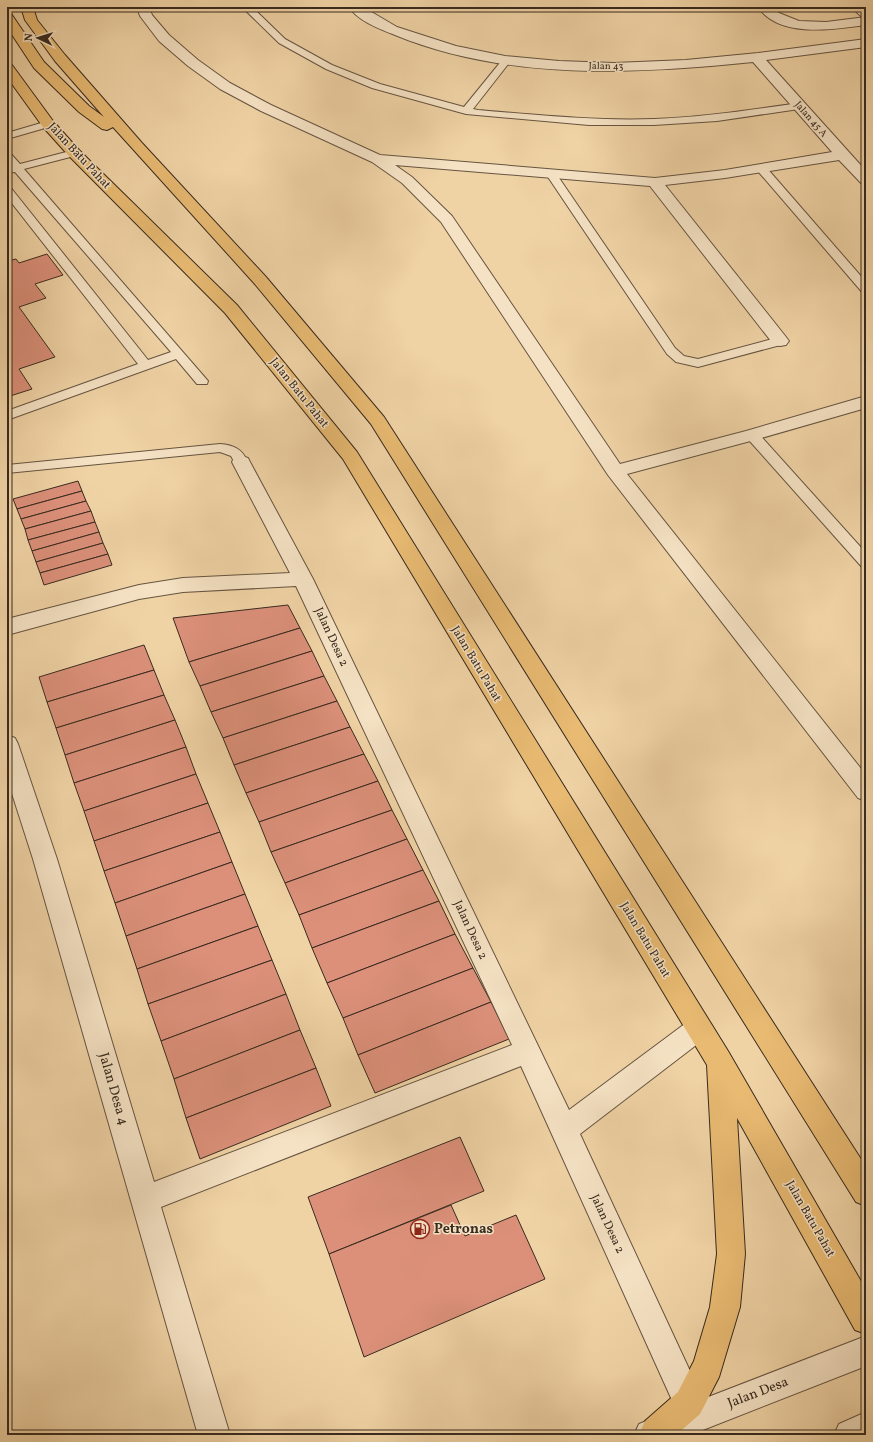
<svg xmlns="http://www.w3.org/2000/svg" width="873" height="1442" font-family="Vollkorn,serif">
  <rect width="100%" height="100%" fill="#f0d3a5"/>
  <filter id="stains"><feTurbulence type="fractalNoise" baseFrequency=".005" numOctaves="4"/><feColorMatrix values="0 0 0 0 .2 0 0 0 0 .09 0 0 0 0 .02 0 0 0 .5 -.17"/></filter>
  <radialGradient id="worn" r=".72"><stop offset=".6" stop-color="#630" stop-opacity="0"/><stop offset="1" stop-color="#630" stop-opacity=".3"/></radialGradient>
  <g fill="#dc907a" stroke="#382a1f">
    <path d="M 47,254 L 63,275 L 35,284 L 46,298 L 19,307 L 55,357 L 19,369 L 32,389 L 7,397 L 7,261 L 16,259 L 19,263 Z"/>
    <path d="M 78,481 L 82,491 L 17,509 L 13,499 Z"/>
    <path d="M 82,491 L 86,501 L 21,519 L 17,509 Z"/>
    <path d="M 86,501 L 91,511 L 25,529 L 21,519 Z"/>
    <path d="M 91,511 L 95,522 L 28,540 L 25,529 Z"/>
    <path d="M 95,522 L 99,532 L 32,551 L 28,540 Z"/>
    <path d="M 99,532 L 103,543 L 36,562 L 32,551 Z"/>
    <path d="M 103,543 L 108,554 L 40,573 L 36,562 Z"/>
    <path d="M 108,554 L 112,565 L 44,585 L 40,573 Z"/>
    <path d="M 288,605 L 300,628 L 189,662 L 173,618 Z"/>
    <path d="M 300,628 L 312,651 L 200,686 L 189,662 Z"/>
    <path d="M 144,645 L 154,670 L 47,702 L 39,677 Z"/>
    <path d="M 312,651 L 324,676 L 211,712 L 200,686 Z"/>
    <path d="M 154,670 L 164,695 L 56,728 L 47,702 Z"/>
    <path d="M 324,676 L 337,701 L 223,738 L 211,712 Z"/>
    <path d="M 164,695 L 175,720 L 65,755 L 56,728 Z"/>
    <path d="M 337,701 L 350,727 L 234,765 L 223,738 Z"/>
    <path d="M 175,720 L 186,747 L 74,783 L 65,755 Z"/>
    <path d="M 350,727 L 364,754 L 246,793 L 234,765 Z"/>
    <path d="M 186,747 L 196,774 L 84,811 L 74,783 Z"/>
    <path d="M 364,754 L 378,781 L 259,822 L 246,793 Z"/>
    <path d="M 196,774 L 208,803 L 94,841 L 84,811 Z"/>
    <path d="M 378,781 L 392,810 L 271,852 L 259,822 Z"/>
    <path d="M 208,803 L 220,832 L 104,871 L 94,841 Z"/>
    <path d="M 392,810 L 407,839 L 285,883 L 271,852 Z"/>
    <path d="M 220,832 L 232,862 L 115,903 L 104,871 Z"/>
    <path d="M 407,839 L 423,870 L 299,915 L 285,883 Z"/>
    <path d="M 232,862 L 245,894 L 126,936 L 115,903 Z"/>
    <path d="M 423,870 L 439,901 L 312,948 L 299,915 Z"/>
    <path d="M 245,894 L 258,926 L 137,969 L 126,936 Z"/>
    <path d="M 439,901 L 455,934 L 327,983 L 312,948 Z"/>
    <path d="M 258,926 L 272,960 L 148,1004 L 137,969 Z"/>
    <path d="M 455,934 L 473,968 L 343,1018 L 327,983 Z"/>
    <path d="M 272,960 L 286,994 L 161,1041 L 148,1004 Z"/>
    <path d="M 473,968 L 491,1002 L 358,1055 L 343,1018 Z"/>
    <path d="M 286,994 L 300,1030 L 174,1079 L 161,1041 Z"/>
    <path d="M 491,1002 L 509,1039 L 375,1093 L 358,1055 Z"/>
    <path d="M 300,1030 L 316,1068 L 186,1118 L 174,1079 Z"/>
    <path d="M 316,1068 L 331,1106 L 200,1159 L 186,1118 Z"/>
    <path d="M 460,1137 L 484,1191 L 329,1254 L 308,1197 Z"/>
    <path d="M 451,1205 L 465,1236 L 516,1215 L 545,1279 L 364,1357 L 329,1254 Z"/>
  </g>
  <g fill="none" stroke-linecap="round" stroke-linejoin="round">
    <g stroke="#665440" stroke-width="2">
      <g id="service">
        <path d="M 242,7 L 252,7 L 285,39 L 332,65 L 380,84 L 464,107 L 503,59 L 509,59 L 511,61 L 509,63 L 473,109 L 478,110 C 537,115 595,121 654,119 C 703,117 751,110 799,103 L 804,106 L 799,109 L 717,121 L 654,125 L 589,125 L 466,114 L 372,88 L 326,69 L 279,43 Z"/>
        <path d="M 851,7 L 861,7 L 866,11 L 866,19 L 863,18 Z"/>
        <path d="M 48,121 L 53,124 L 52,126 L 7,139 L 7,133 Z"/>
        <path d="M 74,150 L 78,151 L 79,153 L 78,155 L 24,169 L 208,381 L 207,384 L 197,384 L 176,359 L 7,420 L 7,411 L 138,364 L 7,197 L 7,187 L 11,188 L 148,360 L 171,352 L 15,172 L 7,173 L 7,167 L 10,166 L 7,163 L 7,153 L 11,154 L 20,164 Z"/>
        <path d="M 761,165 L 765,166 L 866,282 L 866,293 L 862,292 L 757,170 L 756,168 L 757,166 Z"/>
        <path d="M 551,171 L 555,172 L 675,348 L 684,356 L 698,359 L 780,337 L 784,338 L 786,341 L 784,344 L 698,367 L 676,362 L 667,354 L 546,174 Z"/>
        <path d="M 752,431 L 757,432 L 866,553 L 866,567 L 861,566 L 747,438 L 745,435 L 747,432 Z"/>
        <path d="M 220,444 C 234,445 242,449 248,462 L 246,465 L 241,466 L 236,465 L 231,456 L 220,452 L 7,473 L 7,465 Z"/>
      </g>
    </g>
    <g stroke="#665440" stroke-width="2">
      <g id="minor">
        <path d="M 137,7 L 149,7 L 152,15 L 169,35 L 198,60 L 230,83 L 271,105 L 380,155 L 655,178 L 725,170 L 832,152 L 753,62 C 635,74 507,81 395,35 C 380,29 358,21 349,7 L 363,7 L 397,27 L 456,46 L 505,56 L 559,61 L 614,63 L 686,60 L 758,53 L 866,39 L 866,47 L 766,60 L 866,171 L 866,184 L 861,183 L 839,160 L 725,178 L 665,185 L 786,337 L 789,341 L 786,345 L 780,346 L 774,345 L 650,186 L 395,165 L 412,177 L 452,216 L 620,464 L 746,431 L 866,396 L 866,408 L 758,439 L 627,474 L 866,775 L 866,801 L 858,798 L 608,475 L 441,222 L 402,183 L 372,162 L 261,111 L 220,89 L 188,66 L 159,41 L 140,16 Z"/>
        <path d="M 758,7 L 772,7 L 779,13 L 799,21 L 826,22 L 866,17 L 866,25 C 834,29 780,39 758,7 Z"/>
        <path d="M 241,456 L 248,458 L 250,462 L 313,579 L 569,1110 L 690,1020 L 699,1016 L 708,1020 L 712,1028 L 708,1036 L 580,1134 L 703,1399 L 866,1336 L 866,1366 L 690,1435 L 634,1435 L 639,1424 L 676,1409 L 521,1066 L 161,1207 L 230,1435 L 198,1435 L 33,859 L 7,778 L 7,735 L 15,738 L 18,744 L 57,859 L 154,1182 L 512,1045 L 296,586 L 183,592 L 139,599 L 7,635 L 7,619 L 139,585 L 183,578 L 290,573 L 232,462 L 234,458 Z"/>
        <path d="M 866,1412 L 866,1435 L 834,1435 L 839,1424 Z"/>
      </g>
    </g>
    <g stroke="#382a1f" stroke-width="2">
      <g id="trunk">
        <path d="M 21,7 L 33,7 L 37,20 L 65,55 L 142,143 L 266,277 L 384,417 L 866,1167 L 866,1206 L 856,1202 L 371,424 L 254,283 L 113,127 L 107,130 L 102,129 L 79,112 L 34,68 L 7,27 L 7,14 L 12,15 L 44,62 L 89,106 L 104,117 L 55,61 L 25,20 Z"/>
        <path d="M 7,64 L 12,65 L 53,121 L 79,150 L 237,305 L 357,452 L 728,1051 L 866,1290 L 866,1334 L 855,1330 L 737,1118 L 745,1254 L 740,1307 L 719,1377 L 700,1414 L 676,1435 L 642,1435 L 640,1432 L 645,1421 L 678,1392 L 694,1361 L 710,1307 L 717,1254 L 707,1065 L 343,459 L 225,313 L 69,156 L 43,127 L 7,77 Z"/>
      </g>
    </g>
    <use href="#service" fill="#f5e2c4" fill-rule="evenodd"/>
    <use href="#minor" fill="#f5e2c4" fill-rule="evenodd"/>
    <use href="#trunk" fill="#e8ba72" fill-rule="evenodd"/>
  </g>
  <defs>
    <g id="fuel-ring" transform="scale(1)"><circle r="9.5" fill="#f5e2c4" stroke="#8f2418" stroke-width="1.5"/><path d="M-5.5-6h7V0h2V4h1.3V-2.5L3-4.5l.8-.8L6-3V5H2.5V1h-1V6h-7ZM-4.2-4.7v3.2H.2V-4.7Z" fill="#8f2418"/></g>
  </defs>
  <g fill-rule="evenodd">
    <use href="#fuel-ring" x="420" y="1229"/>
  </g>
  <g text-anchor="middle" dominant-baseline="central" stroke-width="3" stroke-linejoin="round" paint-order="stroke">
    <g font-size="10" fill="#382a1f" stroke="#f5e2c4">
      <text transform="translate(606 66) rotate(1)">Jalan 43</text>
      <text transform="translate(811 119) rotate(49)">Jalan 45 A</text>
    </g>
    <g font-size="12" fill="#382a1f" stroke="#f5e2c4">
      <text transform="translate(79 156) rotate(47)">Jalan Batu Pahat</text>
      <text transform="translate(299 393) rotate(51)">Jalan Batu Pahat</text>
      <text transform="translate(331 637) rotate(65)">Jalan Desa 2</text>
      <text transform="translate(476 664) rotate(59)">Jalan Batu Pahat</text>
      <text transform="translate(470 930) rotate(65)">Jalan Desa 2</text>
      <text transform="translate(645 940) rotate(59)">Jalan Batu Pahat</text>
      <text transform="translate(810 1219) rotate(60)">Jalan Batu Pahat</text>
      <text transform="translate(607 1224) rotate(65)">Jalan Desa 2</text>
    </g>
    <g font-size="14" fill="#382a1f" stroke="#f5e2c4">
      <text transform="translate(113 1089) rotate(74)">Jalan Desa 4</text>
      <text transform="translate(758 1393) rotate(-21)">Jalan Desa</text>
    </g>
    <g font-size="14" font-weight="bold" fill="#382a1f" stroke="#f5e2c4" text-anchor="start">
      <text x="434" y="1229">Petronas</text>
    </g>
  </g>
  <rect width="873" height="1442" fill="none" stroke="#f0d3a5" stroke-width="24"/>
  <rect x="8" y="8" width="857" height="1426" fill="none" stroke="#382a1f" stroke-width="2"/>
  <rect x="12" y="12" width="849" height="1418" fill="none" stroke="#382a1f"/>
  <g transform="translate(38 38) rotate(274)" stroke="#f5e2c4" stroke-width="3" paint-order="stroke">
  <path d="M0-3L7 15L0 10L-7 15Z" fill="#382a1f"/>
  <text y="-6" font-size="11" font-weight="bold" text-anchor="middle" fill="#382a1f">N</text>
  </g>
  <rect width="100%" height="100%" filter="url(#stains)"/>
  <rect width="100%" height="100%" fill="url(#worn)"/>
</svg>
